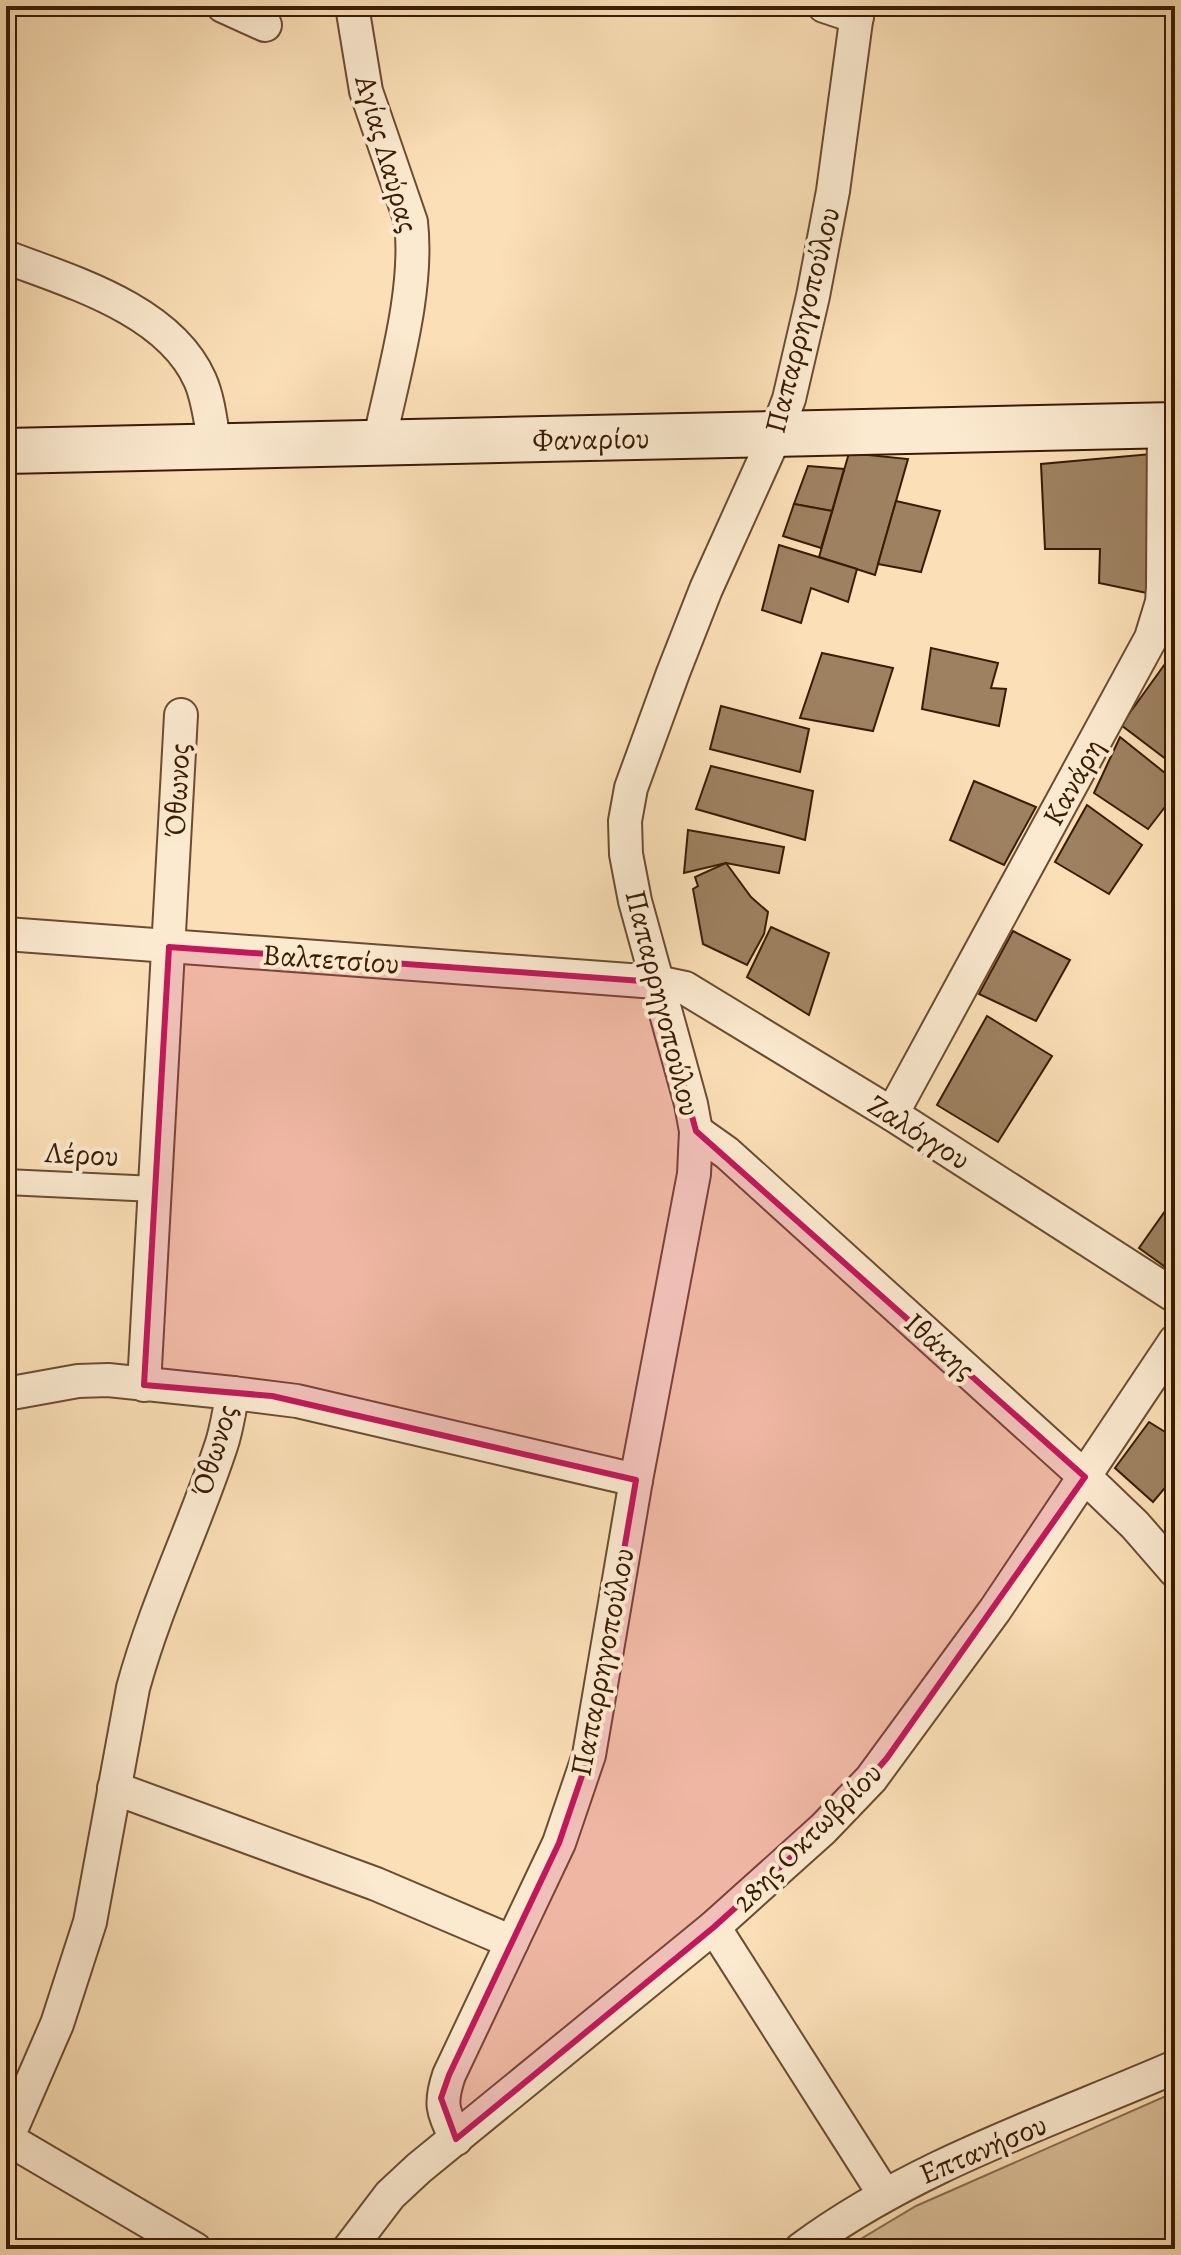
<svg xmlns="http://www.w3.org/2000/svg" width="1181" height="2255" font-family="Alegreya,serif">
  <rect width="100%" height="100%" fill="#fbdfb6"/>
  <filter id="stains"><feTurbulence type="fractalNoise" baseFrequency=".0025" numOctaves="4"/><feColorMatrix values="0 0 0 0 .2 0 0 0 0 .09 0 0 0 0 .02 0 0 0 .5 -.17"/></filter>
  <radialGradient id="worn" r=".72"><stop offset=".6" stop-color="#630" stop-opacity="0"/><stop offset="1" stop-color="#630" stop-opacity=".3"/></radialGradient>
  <path fill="#dabe98" stroke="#8a6d4e" stroke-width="2" d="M 1175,2092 L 1175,2249 L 844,2249 L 916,2206 Z"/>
  <g fill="#9e8161" stroke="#3a1c04" stroke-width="2">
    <path d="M 849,453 L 908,459 L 875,575 L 819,557 Z"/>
    <path d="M 1151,454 L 1147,593 L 1099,583 L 1100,549 L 1045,549 L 1041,464 Z"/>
    <path d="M 808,466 L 844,469 L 832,511 L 794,504 Z"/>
    <path d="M 896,501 L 940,511 L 921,572 L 878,564 Z"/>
    <path d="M 794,504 L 832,511 L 821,548 L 783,536 Z"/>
    <path d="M 779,545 L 857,569 L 848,602 L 811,588 L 801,623 L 762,610 Z"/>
    <path d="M 931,648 L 998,663 L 991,688 L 1006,689 L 999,726 L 922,709 Z"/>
    <path d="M 1175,650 L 1175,766 L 1121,725 Z"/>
    <path d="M 822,653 L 893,668 L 873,731 L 800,718 Z"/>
    <path d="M 721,706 L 809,729 L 800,772 L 710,749 Z"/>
    <path d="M 1120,737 L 1175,781 L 1175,794 L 1148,829 L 1094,793 Z"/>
    <path d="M 711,766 L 813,791 L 805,840 L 696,809 Z"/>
    <path d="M 974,781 L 1036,807 L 1004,865 L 950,840 Z"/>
    <path d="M 1087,805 L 1142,845 L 1109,894 L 1055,862 Z"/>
    <path d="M 688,830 L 784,847 L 779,873 L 726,863 L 684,873 Z"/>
    <path d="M 726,863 L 751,897 L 768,912 L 764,934 L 747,965 L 703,944 L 693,889 L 698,886 L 695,877 Z"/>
    <path d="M 771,927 L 829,953 L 809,1015 L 747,977 Z"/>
    <path d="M 1013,931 L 1070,960 L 1036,1021 L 979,994 Z"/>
    <path d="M 987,1016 L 1052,1056 L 998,1142 L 937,1105 Z"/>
    <path d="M 1175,1197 L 1175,1274 L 1139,1248 Z"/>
    <path d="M 1149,1422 L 1175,1438 L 1175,1476 L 1153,1502 L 1115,1468 Z"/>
  </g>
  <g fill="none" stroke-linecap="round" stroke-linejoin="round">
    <g stroke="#6a4d30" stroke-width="28">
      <path id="pedestrian" d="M 6,1182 L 155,1189"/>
    </g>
    <g stroke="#6a4d30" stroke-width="36">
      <g id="minor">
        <path d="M 223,6 L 265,25"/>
        <path d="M 352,6 L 366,91 L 411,222 C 419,291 393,375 379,443"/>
        <path d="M 824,6 L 857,17"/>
        <path d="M 6,257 C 72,282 169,310 200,380 C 209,400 211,426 215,447"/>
        <path d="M 6,934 L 656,982 L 685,988 L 892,1114 L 1175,1296"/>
        <path d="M 892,1114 L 1151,638 L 1162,602 L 1163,587 L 1164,426"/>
        <path d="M 696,1131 L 727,1153 L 1085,1477 L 1135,1525 L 1175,1571"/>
        <path d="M 144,1385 L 181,715"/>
        <path d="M 233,1393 L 297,1401 L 636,1480"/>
        <path d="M 6,1394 L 78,1381 L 108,1380 L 233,1393 C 229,1410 227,1429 221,1446 C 194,1528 156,1604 133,1688 L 90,1922 L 57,2024 L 7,2139"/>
        <path d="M 114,1788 L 376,1884 L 512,1942"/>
        <path d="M 714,1927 L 884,2194"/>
        <path d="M 6,2138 L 195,2249"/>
        <path d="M 456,2139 C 443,2111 439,2105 449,2075 L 559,1843 L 589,1755 L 636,1480 L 694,1174 L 696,1131 L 691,1104 L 635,901 L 626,854 L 625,821 L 631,788 L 673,673 L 706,589 L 776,434 L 789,399 L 813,296 L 833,191 L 858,6"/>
        <path d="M 349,2249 L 390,2195 L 419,2168 L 714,1927 L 823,1829 L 871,1779 L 995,1610 L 1175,1341"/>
        <path d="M 801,2249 C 913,2166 1048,2122 1175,2067"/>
      </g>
    </g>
    <g stroke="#3a1c04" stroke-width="48">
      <path id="secondary" d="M 6,451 L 1175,425"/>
    </g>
    <use href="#pedestrian" stroke="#fcead0" stroke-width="24"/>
    <use href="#minor" stroke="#fcead0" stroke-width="32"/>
    <use href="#secondary" stroke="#fcead0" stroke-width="44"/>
  </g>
  <path fill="#c2185b" fill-opacity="0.2" stroke="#c2185b" stroke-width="6" stroke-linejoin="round" d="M 169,947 L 656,982 L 696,1131 L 1085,1477 L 887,1758 L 840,1813 L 714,1927 L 456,2139 L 441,2098 L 449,2075 L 559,1843 L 589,1755 L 636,1480 L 272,1396 L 144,1385 Z"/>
  <g text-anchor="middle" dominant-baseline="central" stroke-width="8" stroke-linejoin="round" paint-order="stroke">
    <g font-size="30" fill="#3a1c04" stroke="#fcead0">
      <text transform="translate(387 154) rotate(74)">Αγίας Λαύρας</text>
      <text transform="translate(802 320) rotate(-76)">Παπαρρηγοπούλου</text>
      <text transform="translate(591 439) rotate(-1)">Φαναρίου</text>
      <text transform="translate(1073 782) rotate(-61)">Κανάρη</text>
      <text transform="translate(177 790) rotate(-87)">Όθωνος</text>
      <text transform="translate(331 959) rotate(4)">Βαλτετσίου</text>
      <text transform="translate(663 1003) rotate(76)">Παπαρρηγοπούλου</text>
      <text transform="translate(919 1132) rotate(32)">Ζαλόγγου</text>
      <text transform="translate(82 1154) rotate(3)">Λέρου</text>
      <text transform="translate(940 1346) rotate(42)">Ιθάκης</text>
      <text transform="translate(214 1450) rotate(-73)">Όθωνος</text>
      <text transform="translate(602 1662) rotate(-79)">Παπαρρηγοπούλου</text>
      <text transform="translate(807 1837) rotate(-45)">28ης Οκτωβρίου</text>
      <text transform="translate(983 2149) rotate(-23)">Επτανήσου</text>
    </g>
  </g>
  <rect width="1181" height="2255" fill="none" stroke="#fbdfb6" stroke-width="32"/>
  <rect x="8" y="8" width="1165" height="2239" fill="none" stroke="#3a1c04" stroke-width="4"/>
  <rect x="16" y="16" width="1149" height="2223" fill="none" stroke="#3a1c04" stroke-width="2"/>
  <rect width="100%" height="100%" filter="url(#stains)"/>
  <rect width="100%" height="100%" fill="url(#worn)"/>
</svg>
